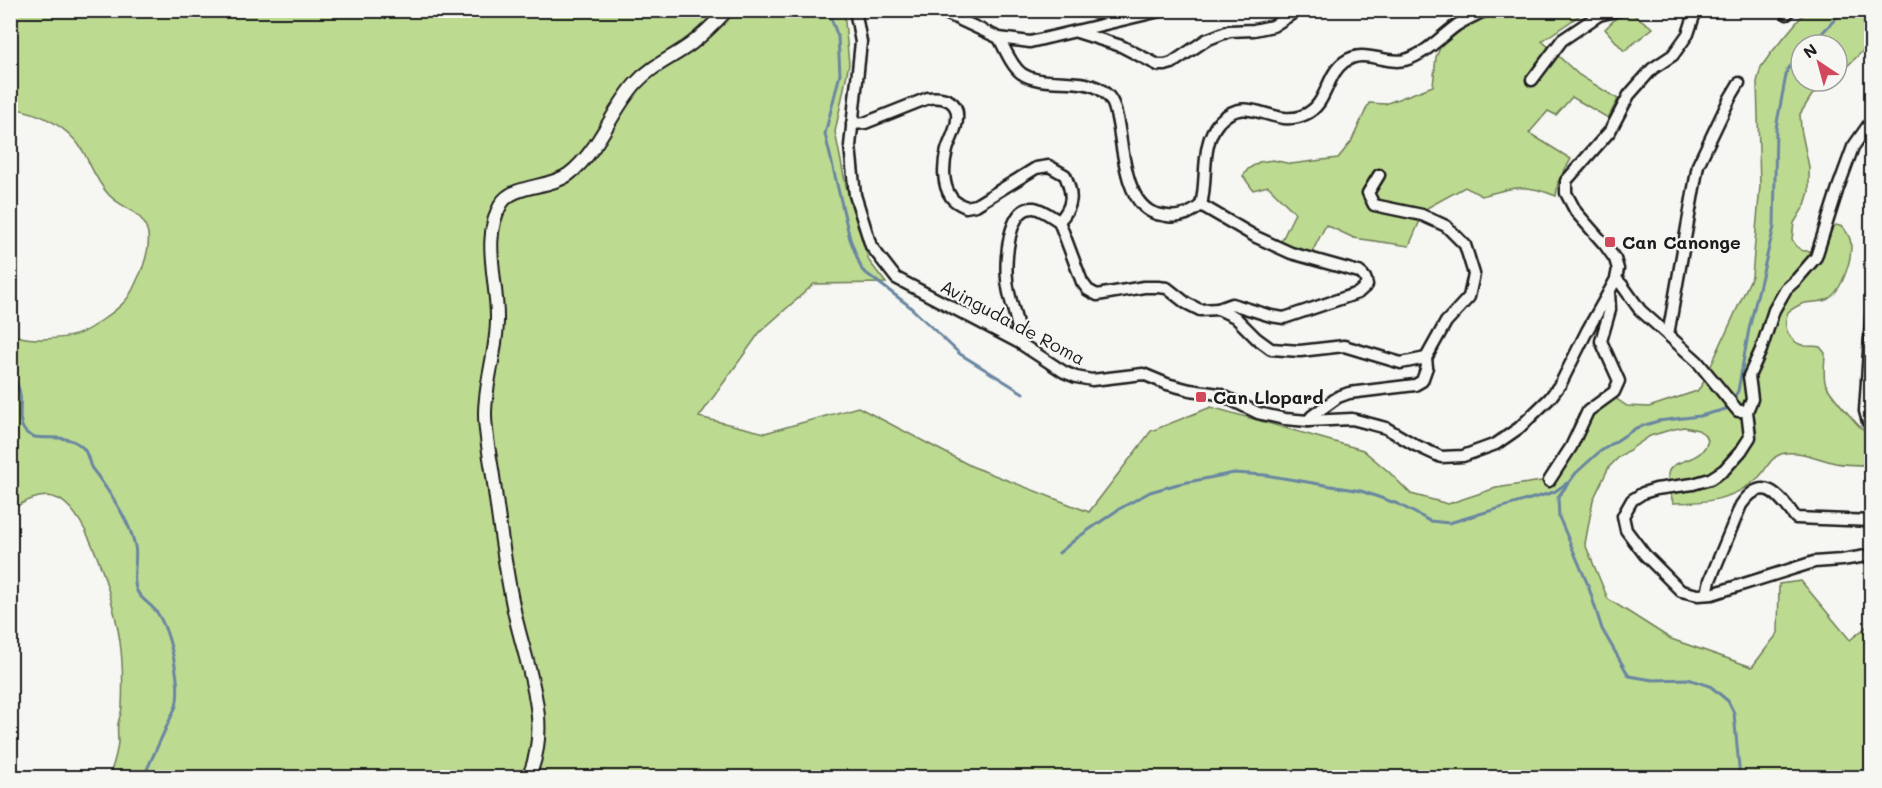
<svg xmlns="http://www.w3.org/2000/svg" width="1882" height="788" font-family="Mali,sans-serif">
  <rect width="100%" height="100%" fill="#f6f6f2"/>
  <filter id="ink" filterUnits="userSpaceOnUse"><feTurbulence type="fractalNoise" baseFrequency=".0167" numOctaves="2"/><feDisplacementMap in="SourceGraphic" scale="12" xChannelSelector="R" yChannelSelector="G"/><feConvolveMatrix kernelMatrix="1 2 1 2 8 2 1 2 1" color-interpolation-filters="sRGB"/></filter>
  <g filter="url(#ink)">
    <g fill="#bdda91" stroke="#6c7b56" stroke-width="1.5">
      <path d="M 1610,10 L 1628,11 L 1653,28 L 1624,51 L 1605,29 L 1617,17 Z"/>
      <path d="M 11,11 L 844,11 L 849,64 L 835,132 L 846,186 L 869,261 L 886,283 L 814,284 L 760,332 L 699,417 L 765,433 L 858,407 L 971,466 L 1089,512 L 1151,431 L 1211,407 L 1363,450 L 1389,472 L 1411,494 L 1448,504 L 1496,488 L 1548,480 C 1554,469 1563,458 1567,446 C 1578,411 1576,405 1615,398 L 1627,406 L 1649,407 L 1697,391 L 1702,385 L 1752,276 L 1760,186 L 1757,82 L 1761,67 L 1771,53 L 1806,11 L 1871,11 L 1871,43 L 1837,76 L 1837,45 L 1801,45 L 1801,81 L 1830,81 L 1812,95 L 1800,114 L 1801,129 L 1809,167 L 1809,192 L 1805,205 L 1794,223 L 1792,239 L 1796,246 L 1803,251 L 1811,251 L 1824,244 L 1829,238 L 1831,230 L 1836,225 L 1843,227 C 1846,231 1848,234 1850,239 C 1854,255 1843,290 1828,299 C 1821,303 1813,301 1805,303 C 1799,304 1794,308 1788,312 C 1782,326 1788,342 1805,346 C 1810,346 1815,346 1820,347 L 1825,353 C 1825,361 1823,373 1825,382 C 1827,391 1863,432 1871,437 L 1871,465 C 1860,465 1846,465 1835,463 C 1818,459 1797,449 1781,454 C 1770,458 1766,470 1759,477 C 1735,500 1704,503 1673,503 C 1671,494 1667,483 1668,475 C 1669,457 1702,465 1708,440 L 1704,434 L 1698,430 L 1684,427 L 1670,430 L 1650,436 L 1619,457 L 1609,467 L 1593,500 L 1585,544 L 1608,599 L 1671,639 L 1752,667 L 1778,633 L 1779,584 L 1801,581 L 1850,640 L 1871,623 L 1871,777 L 109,777 C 113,766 117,755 118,742 C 118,736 117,730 118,724 C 119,718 122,712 122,706 C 123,686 123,663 120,642 C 116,610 89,505 53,497 C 39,494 23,502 11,510 L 11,334 C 23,338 28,339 42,339 C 72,338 81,336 105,318 C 112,313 120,307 126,300 C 133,292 136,281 141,272 C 146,259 152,240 146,227 C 139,210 120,207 109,195 C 97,182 91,166 83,151 C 68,126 39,112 11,108 Z"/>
      <path d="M 1493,11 L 1586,11 L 1542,41 L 1579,75 L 1618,99 L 1608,118 L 1572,97 L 1556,115 L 1548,111 L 1529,133 L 1571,159 L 1558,182 L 1556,196 C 1525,183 1513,187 1482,196 L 1465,187 L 1425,209 L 1409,246 L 1354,238 L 1326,225 L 1311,254 L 1280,244 L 1295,213 L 1268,186 L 1253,190 L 1243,176 L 1248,169 L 1259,162 L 1273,160 L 1291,164 L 1338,158 L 1351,142 L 1369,103 L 1385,104 L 1433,86 L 1436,57 L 1444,39 Z"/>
    </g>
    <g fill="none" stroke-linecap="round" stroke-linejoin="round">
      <g stroke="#6986a1" stroke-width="3">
        <path d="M 828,10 L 838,37 L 840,74 L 825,134 L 850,239 L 862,270 L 908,305 L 960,354 L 1023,393"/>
        <path d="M 1811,45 L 1837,17 L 1846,10"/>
        <path d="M 10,374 C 15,380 19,387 20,394 C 22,405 17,420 24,430 C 34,446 63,429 82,447 C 88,452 88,460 91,467 C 93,471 97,474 99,478 C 113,498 130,522 135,546 C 138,560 131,578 137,591 C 142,601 153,605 158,614 C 170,633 182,684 176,706 L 143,778"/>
        <path d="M 1733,399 L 1738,391 L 1749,329 L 1774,227 L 1776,128 L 1787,70 L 1801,55"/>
        <path d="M 1729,404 L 1726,409 L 1700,416 L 1658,421 L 1636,428 L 1598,453 L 1576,473 L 1558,497 L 1559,517 L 1588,585 L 1602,629 L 1629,676 L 1653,680 L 1688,679 L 1710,686 L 1728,701 L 1734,713 L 1740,778"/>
        <path d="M 1059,553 L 1077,538 L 1119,509 L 1150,492 L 1178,484 L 1234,473 L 1265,475 L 1361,491 L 1398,504 L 1430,521 L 1449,523 L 1554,492 L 1567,483"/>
      </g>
      <g stroke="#1c1c1c" stroke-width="15">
        <g id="minor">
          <path d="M 855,10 L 861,42 L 850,146 L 855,195 L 871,246 L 896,278 L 1018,342 L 1064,372 L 1076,377 L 1092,380 L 1143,374 L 1167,384 L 1190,390 L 1219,394 L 1258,413 L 1285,419 L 1308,421 L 1352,419 L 1386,428 L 1415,445 L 1441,457 L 1463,456 L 1496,444 L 1519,428 L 1550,398 L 1561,383 L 1587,331 L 1609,292 L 1616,279 L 1618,269 L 1615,259 L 1605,245 L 1576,212 L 1566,193 L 1566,181 L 1610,131 L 1629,95 L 1652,69 L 1673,55 L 1688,34 L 1696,10"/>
          <path d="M 939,10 L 999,38 L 1030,42 L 1164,10"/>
          <path d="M 1787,14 L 1788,10"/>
          <path d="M 1599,15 L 1620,10"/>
          <path d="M 1077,32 L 1121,46 L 1158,65 L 1165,65 L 1172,63 L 1206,40 L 1229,31 L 1254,30 L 1273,26 L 1298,10"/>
          <path d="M 999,38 C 1005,49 1011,65 1021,73 C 1043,89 1085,74 1105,93 C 1113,99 1115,109 1117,118 C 1123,144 1124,202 1154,213 C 1158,215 1163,215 1167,216 C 1180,218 1192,213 1201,205 L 1256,237 L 1291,253 L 1359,272 C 1365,276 1366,279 1367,285 L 1358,293 L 1284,318 L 1271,316 L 1232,304 L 1218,309"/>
          <path d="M 1532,80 L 1562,40 L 1599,15 L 1601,10"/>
          <path d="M 1872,120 L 1853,147 L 1838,188 L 1816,257 L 1797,279 L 1786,289 L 1774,310 L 1761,350 L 1749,376 L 1752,399 L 1747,411 L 1750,437 L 1741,451 L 1724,470 L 1710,479 L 1693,484 L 1656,489 L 1643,493 L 1632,500 L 1623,516 L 1626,530 L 1645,555 L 1681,591 L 1698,595 L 1712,594 L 1814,562 L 1842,560 L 1872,555"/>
          <path d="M 852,124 L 865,123 L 928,98 C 943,96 959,100 957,119 C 957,129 950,140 947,150 C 943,164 942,184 951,197 C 954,202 961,205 966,207 L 976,205 L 1036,168 L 1049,166 L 1065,175 C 1073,194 1074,206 1059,221 L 1082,282 L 1088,290 L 1097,295 L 1144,287 L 1158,287 L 1167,288 L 1186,303 L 1200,310 L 1218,309 L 1235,317 L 1256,338 L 1271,349 L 1300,351 L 1344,346 L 1401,363 L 1426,358"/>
          <path d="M 1201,205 C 1208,179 1200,144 1219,122 C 1248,91 1272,129 1304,115 C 1328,105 1325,76 1344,62 C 1364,47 1384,65 1405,60 C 1426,54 1440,37 1457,25 C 1466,19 1477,15 1486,10"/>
          <path d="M 1616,279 L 1622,285 L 1640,310 L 1697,361 L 1738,411 L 1747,411"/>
          <path d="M 1872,306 L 1865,411 L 1868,422 L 1872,426"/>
          <path d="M 1668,335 L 1698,165 L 1730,98 L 1739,83"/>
          <path d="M 1018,342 C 1020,320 1008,301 1007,279 C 1005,261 1008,206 1034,208 C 1042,209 1052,217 1059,221"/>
          <path d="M 1308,421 L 1312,416 L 1338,397 L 1349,393 L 1415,385 L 1422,381 L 1427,367 L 1426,358 L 1446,322 L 1469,297 L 1474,274 L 1465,245 L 1446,226 L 1422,215 L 1374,205 L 1368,193 L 1379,175"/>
          <path d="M 1549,481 L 1571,447 L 1588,411 L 1614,392 L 1619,381 L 1601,341 L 1610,310 L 1609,292"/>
          <path d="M 1707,594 L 1710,580 L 1741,505 C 1764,472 1780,497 1796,518 L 1872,521"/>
        </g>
      </g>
      <g stroke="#1c1c1c" stroke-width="16">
        <path id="tertiary" d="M 528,778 C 553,724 527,669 515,615 C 505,569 499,523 493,476 C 490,456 485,434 485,414 C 485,382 497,351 497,320 C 498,282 481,239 501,204 C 512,184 549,189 569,174 C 599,151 611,111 636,83 C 651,66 672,58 691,44 C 704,34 716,22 727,10"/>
      </g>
      <use href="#minor" stroke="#f6f6f2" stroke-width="10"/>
      <use href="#tertiary" stroke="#f6f6f2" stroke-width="12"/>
    </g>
  </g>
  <g fill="#d1495b" stroke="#f6f6f2" stroke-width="2">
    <rect x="1604" y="236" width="12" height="12" rx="3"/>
    <rect x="1195" y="391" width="12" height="12" rx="3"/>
  </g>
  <g text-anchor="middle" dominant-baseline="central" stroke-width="4.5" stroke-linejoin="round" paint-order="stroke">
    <g font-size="18" font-weight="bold" fill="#1c1c1c" stroke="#f6f6f2" text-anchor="start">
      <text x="1622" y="242">Can Canonge</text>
      <text x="1213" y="397">Can Llopard</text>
    </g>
    <g font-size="18" fill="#1c1c1c" stroke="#f6f6f2">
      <text transform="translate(1013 322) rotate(28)">Avinguda de Roma</text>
    </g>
  </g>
  <rect width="1882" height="788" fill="none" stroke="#f6f6f2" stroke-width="36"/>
  <rect x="18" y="18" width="1846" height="752" fill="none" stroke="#1c1c1c" stroke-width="2" filter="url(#ink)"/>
  <g transform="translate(1819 63) rotate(324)"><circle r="28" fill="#f6f6f2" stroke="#9f9f9c" stroke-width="1.5"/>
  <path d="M0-4.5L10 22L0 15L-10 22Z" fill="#d1495b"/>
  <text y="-9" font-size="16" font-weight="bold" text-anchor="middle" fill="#1c1c1c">N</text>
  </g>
</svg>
